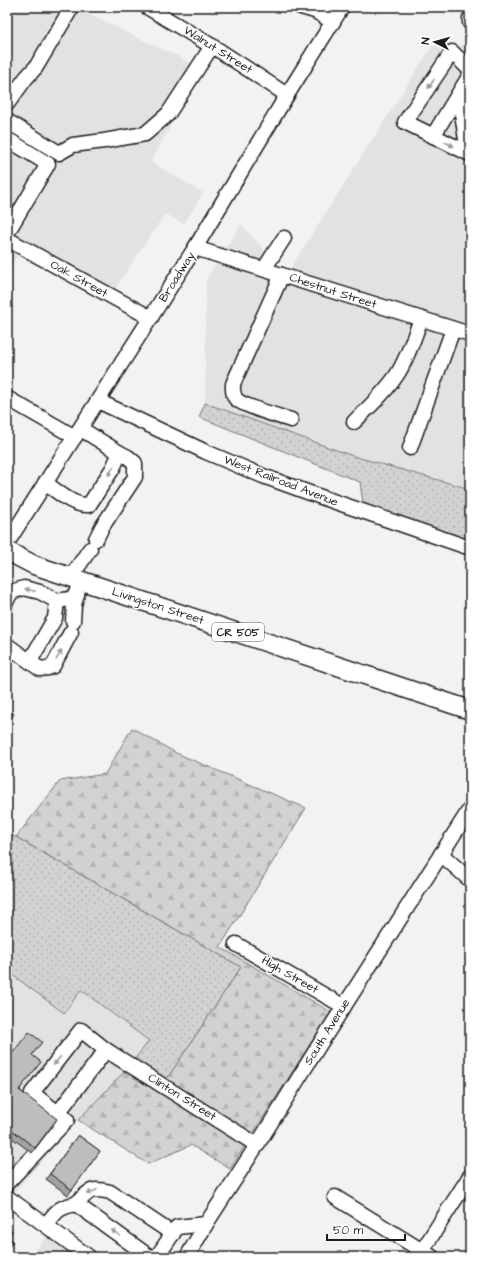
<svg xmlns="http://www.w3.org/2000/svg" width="477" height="1264" font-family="'Architects Daughter',sans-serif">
  <defs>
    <pattern id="grass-dots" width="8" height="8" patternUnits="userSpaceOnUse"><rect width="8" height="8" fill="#d2d2d2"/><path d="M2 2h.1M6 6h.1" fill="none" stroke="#b4b4b4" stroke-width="1.8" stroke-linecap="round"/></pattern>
    <pattern id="forest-firs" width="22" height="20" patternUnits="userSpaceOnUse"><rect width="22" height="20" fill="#d2d2d2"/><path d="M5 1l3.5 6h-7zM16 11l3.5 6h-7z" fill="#b4b4b4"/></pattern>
  </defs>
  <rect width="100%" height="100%" fill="#f2f2f2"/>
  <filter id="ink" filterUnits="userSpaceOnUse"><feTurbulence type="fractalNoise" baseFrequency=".025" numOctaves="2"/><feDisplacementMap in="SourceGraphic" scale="8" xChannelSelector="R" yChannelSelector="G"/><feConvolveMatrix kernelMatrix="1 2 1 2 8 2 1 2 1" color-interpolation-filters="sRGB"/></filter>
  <g filter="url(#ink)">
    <g fill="#e2e2e2">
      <path d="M 7,7 L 90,7 L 86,13 L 202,68 L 151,162 L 203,193 L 184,224 L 165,214 L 110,296 L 21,249 L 7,275 Z"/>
      <path d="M 470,45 L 470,489 L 353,456 L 205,403 L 206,280 L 241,224 L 286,275 L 432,46 Z"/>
      <path d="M 7,971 L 63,1013 L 80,990 L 149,1041 L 126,1070 L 78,1120 L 9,1198 L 7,1197 Z"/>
      <path d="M 52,1230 L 89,1257 L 30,1257 Z"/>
    </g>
    <g fill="url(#grass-dots)" stroke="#777">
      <path d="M 205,403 L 353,456 L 470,489 L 470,546 L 364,510 L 360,482 L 199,417 Z"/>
      <path d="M 7,832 L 241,967 L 159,1091 L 126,1070 L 149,1041 L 81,990 L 64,1013 L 7,971 Z"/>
    </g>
    <path fill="url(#forest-firs)" stroke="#777" d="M 132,728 L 176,753 L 306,808 L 220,947 L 331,1012 L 230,1169 L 191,1145 L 148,1164 L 78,1120 L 126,1070 L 159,1091 L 241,967 L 16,837 L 60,781 L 105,774 Z"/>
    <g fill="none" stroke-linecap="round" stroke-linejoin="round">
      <g stroke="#1c1c1c" stroke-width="17">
        <g id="minor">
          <path d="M 147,7 L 220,51 L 287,95"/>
          <path d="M 301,7 L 315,11 L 333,22"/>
          <path d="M 470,18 L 470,23"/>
          <path d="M 470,70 L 452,52 L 405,122 L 470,154"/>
          <path d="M 459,93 L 468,153"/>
          <path d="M 7,104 L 26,78 L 36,67 L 72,7"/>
          <path d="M 7,121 L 59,153 L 73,145 L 104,141 L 145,134 L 168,114 L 212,46"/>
          <path d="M 433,136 L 470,75"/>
          <path d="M 7,139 L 48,164 L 7,233"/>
          <path d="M 7,239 L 151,318"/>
          <path d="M 195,248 L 470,334"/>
          <path d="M 264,269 L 284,238"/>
          <path d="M 282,275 L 233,384 C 233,389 232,394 236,399 C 241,405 281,417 291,420"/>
          <path d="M 7,398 L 75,437"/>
          <path d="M 98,401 L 206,452 L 263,476 L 321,497 L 470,548"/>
          <path d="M 354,422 C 369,407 386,392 398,373 C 408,357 414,337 421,319"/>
          <path d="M 410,448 L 453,329"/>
          <path d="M 45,483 C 59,492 72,506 89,505 L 113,468 L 120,453 L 81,429"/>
          <path d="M 96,539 L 102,527 L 135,477 L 135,463 L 128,457 L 120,453"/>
          <path d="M 7,543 L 195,248 L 287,95 L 342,7"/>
          <path d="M 71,577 L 90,549"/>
          <path d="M 7,600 L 11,592 L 24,588 L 40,592 L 57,601 L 70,599 L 77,594"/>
          <path d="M 73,621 L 74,605 L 78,590"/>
          <path d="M 7,645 L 40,669 L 48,668 L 53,666 L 71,632"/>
          <path d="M 30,661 L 55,618 L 57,601"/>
          <path d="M 441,854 L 470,880"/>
          <path d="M 236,944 L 343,1006"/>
          <path d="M 58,1113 L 106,1050"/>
          <path d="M 7,1183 L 67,1120 L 32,1093 L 81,1030 L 106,1050 L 257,1145"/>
          <path d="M 7,1197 L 89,1257"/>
          <path d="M 335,1197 L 432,1257"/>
          <path d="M 76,1204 C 89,1191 91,1187 110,1192 L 173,1234"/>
          <path d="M 46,1225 C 56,1212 58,1207 76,1204 L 147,1255 L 152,1257"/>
          <path d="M 422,1251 L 470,1176"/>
          <path d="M 157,1257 L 177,1227 L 206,1224"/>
          <path d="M 187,1257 L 206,1224 L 257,1145 L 318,1047 L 470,809"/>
        </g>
      </g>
      <g stroke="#1c1c1c" stroke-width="21">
        <path id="major" d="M 7,551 L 34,565 L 470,710"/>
      </g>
      <use href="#minor" stroke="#fff" stroke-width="14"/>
      <use href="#major" stroke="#fff" stroke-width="18"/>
    </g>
    <g fill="#a3a3a3" stroke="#1c1c1c">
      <path d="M 32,1055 L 20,1090 L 54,1124 L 32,1153 L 7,1134 L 7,1060 Z"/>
      <path d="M 78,1135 L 100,1151 L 68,1195 L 46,1179 Z"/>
    </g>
    <g fill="#bdbdbd" stroke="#1c1c1c">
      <path d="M 7,447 L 9,449 L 7,453 Z"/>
      <path d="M 7,709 L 14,714 L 7,724 Z"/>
      <path d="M 29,1032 L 42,1042 L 32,1055 L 41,1062 L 19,1090 L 57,1119 L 35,1148 L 7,1126 L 7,1060 Z"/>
      <path d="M 78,1135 L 100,1151 L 72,1190 L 50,1174 Z"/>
      <path d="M 7,1227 L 12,1231 L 8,1237 L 13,1241 L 7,1249 Z"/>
    </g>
    <defs><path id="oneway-solid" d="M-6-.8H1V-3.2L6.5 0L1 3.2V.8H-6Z"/></defs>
    <g fill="#999">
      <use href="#oneway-solid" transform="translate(431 84) rotate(124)"/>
      <use href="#oneway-solid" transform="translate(449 144) rotate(27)"/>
      <use href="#oneway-solid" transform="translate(111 471) rotate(122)"/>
      <use href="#oneway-solid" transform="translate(30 590) rotate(-165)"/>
      <use href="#oneway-solid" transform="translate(59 655) rotate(-60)"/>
      <use href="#oneway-solid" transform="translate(57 1061) rotate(128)"/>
      <use href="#oneway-solid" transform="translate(92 1192) rotate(156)"/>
      <use href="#oneway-solid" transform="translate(116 1233) rotate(-145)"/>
    </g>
  </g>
  <g text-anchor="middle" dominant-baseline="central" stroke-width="3" stroke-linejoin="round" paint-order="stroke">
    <rect fill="#fff" stroke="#606060" stroke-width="1" x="212" y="623" width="52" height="18" rx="3"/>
    <g font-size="11" font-weight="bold" fill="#1c1c1c">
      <text x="238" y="632">CR 505</text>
    </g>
    <g font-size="12" fill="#1c1c1c" stroke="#fff">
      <text transform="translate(218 50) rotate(32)">Walnut Street</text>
      <text transform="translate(177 277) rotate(-58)">Broadway</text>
      <text transform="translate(79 279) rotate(29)">Oak Street</text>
      <text transform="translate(333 291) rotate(18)">Chestnut Street</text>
      <text transform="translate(281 481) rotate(21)">West Railroad Avenue</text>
      <text transform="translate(158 606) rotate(18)">Livingston Street</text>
      <text transform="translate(290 975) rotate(30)">High Street</text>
      <text transform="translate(327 1032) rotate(-58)">South Avenue</text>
      <text transform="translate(182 1097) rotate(32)">Clinton Street</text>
    </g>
  </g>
  <rect width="477" height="1264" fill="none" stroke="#fff" stroke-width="24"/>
  <rect x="12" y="12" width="453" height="1240" fill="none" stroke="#1c1c1c" stroke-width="1.5" filter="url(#ink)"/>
  <g transform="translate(435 42) rotate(276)" stroke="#ffffff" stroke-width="3" paint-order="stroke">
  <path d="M0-3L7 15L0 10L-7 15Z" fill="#1c1c1c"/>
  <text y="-6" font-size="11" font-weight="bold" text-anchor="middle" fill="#1c1c1c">N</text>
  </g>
  <path d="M327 1234v6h78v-6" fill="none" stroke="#1c1c1c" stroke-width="2"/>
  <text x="333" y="1234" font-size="12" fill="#1c1c1c" stroke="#ffffff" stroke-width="3" paint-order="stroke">50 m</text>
</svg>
